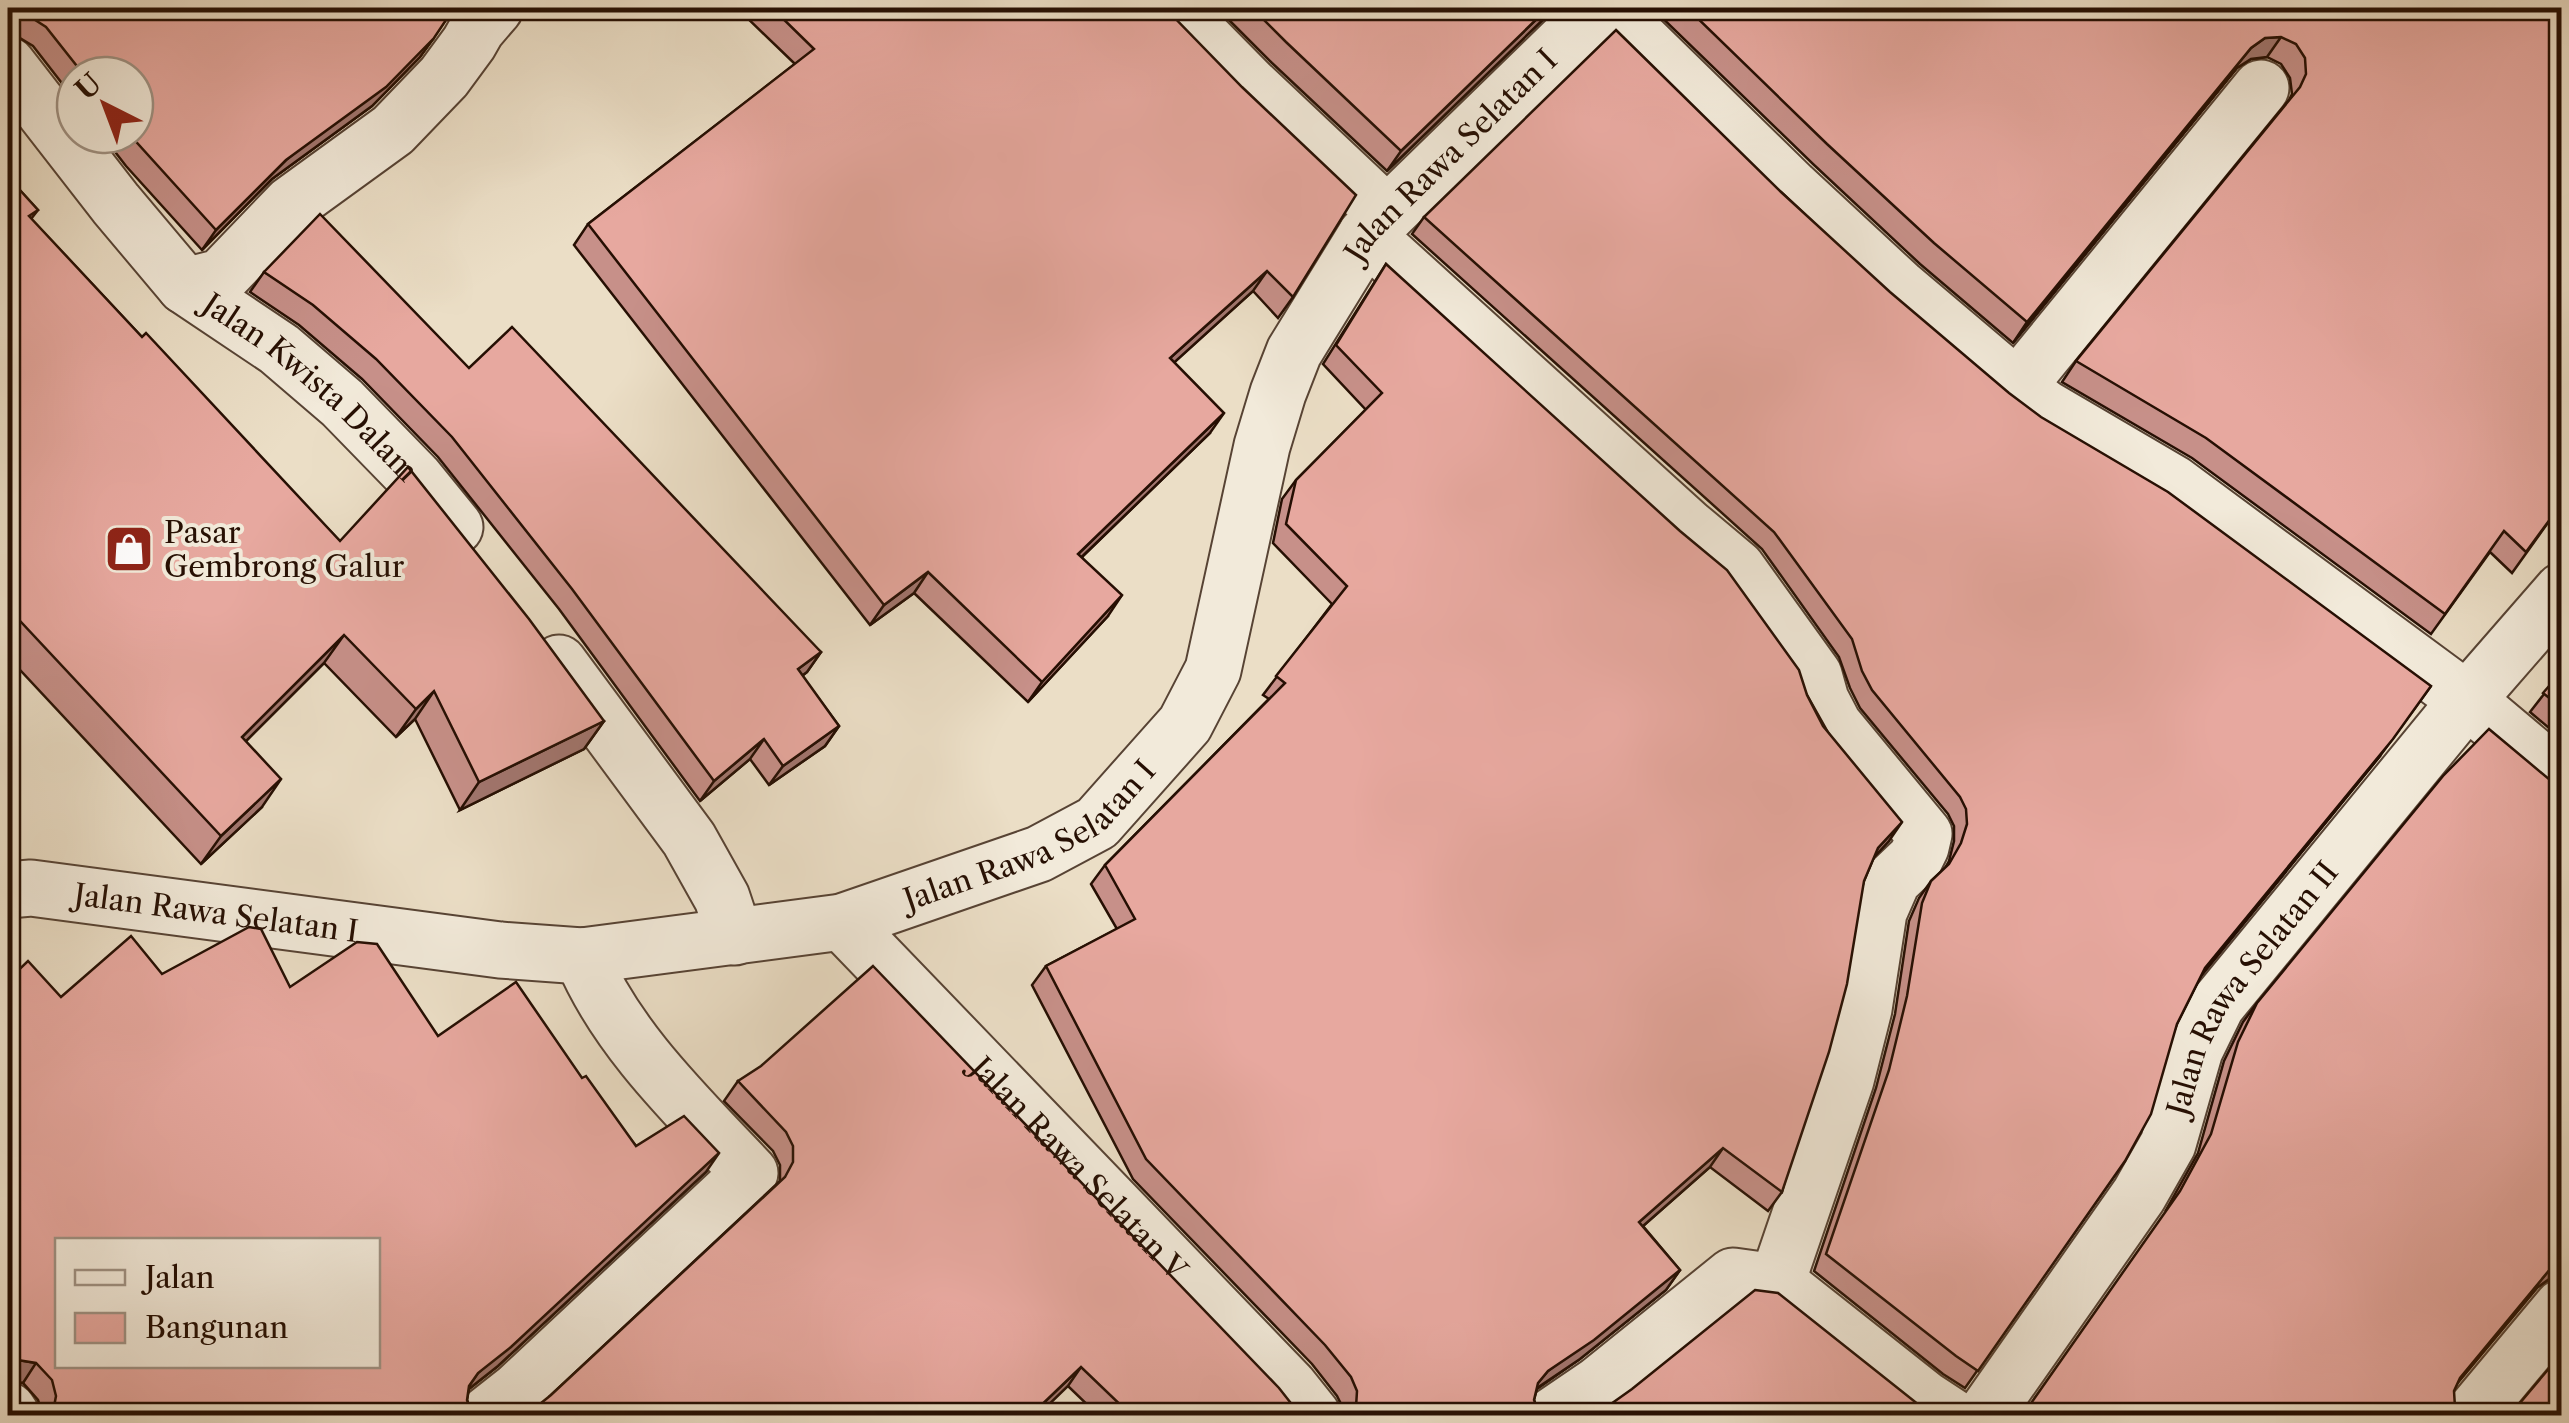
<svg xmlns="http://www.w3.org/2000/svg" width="2569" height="1423" font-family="'Libre Caslon Text',serif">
  <rect width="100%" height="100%" fill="#ebdec6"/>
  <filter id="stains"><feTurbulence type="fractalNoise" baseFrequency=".002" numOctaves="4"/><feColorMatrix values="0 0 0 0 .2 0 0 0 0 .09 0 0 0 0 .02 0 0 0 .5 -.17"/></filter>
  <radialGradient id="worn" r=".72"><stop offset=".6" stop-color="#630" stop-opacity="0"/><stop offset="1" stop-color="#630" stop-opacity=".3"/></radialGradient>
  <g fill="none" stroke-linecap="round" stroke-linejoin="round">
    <g stroke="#574334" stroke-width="59">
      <g id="minor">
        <path d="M 1174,8 L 1250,85 L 1387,214"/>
        <path d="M 1608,8 L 1791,187 L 1899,287 L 2017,387 L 2045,408 L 2173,483 L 2467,700 L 2562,780"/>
        <path id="s1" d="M 8,65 L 116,204 L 185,286 L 279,349 L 342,403 L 416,479 L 455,527"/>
        <path d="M 1366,235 L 1688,527 L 1737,568 L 1814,675 L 1821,700 L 1834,725 L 1924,834 L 1921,847 L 1915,859 L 1893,880 L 1879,912 L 1864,1009 L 1846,1080 L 1777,1282"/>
        <path d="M 185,286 L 221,277 L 291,204 L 393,130 L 444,77 L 469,43 L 477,29 L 495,8"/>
        <path d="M 2017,387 L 2261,88"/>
        <path d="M 559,663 L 689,839 L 722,898 L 735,937"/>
        <path id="s2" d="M 8,890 L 31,888 L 500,950 L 582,956 L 842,922 L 1039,854 L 1097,823 L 1185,724 L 1213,670 L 1262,446 L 1278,393 L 1294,352 L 1366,235 L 1599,8"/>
        <path id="s3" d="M 842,922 L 1289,1386 L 1313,1416"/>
        <path d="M 8,1410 L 12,1416"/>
        <path d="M 485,1416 L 518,1390 L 750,1173 C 688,1107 617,1040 582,956"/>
        <path d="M 1552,1416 L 1599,1384 L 1733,1276 L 1777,1282 L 1925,1399 L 1951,1416"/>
        <path id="s4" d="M 1984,1416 L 2139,1195 L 2168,1144 L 2195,1050 L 2217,1005 L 2467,700 L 2562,591"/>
        <path d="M 2471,1416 L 2562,1307"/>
      </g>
    </g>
    <use href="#minor" stroke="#f2eada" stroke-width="55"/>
  </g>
  <g fill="#c79089" stroke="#260f03" stroke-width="2.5">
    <path d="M 8,8 L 454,8 L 420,57 L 372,106 L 272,179 L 202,250 L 126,166 L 102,135 L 135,135 L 135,75 L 75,75 L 75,100 L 33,46 L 15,35 L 8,27 Z"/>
    <path d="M 746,8 L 1165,8 L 1293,297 L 1278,318 L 1253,291 L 1174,362 L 1210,433 L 1082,557 L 1108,616 L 1028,702 L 914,593 L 870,625 L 574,245 L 588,224 L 795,64 L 742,13 Z"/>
    <path d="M 1217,8 L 1555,8 L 1387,171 L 1272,63 Z"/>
    <path d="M 1652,8 L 2562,8 L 2562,503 L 2512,573 L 2490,552 L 2431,634 L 2192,458 L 2062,382 L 2076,361 L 2289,100 L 2292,94 L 2290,78 L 2281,64 L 2267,57 L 2251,59 L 2237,68 L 2013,343 L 1920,264 L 1813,164 Z"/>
    <path d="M 8,177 L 38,210 L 31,219 L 142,337 L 340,541 L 604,721 L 584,749 L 460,810 L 415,719 L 396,737 L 324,663 L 246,741 L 262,807 L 201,864 L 8,657 Z"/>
    <path d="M 1781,192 L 2380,756 L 2202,974 L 2177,1024 L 2125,1161 L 1965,1388 L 1943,1374 L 1814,1271 L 1876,1088 L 1895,1014 L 1909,921 L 1919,898 L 1931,881 L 1945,868 L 1949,861 L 1954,841 L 1954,826 L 1948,814 L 1860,708 L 1850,688 L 1839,657 L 1762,549 L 1412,234 L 1424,217 Z"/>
    <path d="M 1386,264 L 1807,695 L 1889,841 L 1874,857 L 1864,881 L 1782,1192 L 1768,1211 L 1710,1167 L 1643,1226 L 1680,1270 L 1666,1290 L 1580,1359 L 1537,1389 L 1534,1400 L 1540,1415 L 1343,1416 L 1344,1410 L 1337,1396 L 1312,1364 L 1133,1179 L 1032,985 L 1046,966 L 1117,929 L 1091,884 L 1105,865 L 1269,699 L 1263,695 L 1332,604 L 1273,543 L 1282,499 L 1296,480 L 1366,410 L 1323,364 Z"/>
    <path d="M 264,272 L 469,368 L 821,652 L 807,672 L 802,676 L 839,726 L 825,746 L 769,785 L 750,759 L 700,801 L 559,609 L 438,457 L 362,379 L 299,325 L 250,292 Z"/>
    <path d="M 2562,671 L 2562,739 L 2530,712 Z"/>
    <path d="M 2556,785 L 2552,1277 L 2538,1287 L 2166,1210 L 2198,1153 L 2224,1061 L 2243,1022 L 2257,1003 Z"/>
    <path d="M 162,974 L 290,987 L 438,1036 L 582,1078 L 636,1146 L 706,1172 L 498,1366 L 469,1389 L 467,1400 L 473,1415 L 43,1416 L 38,1400 L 23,1383 L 8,1380 L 8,980 L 61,997 Z"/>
    <path d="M 738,1081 L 1301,1416 L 1099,1416 L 1068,1386 L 551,1395 L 780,1181 L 780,1165 L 773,1151 L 724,1101 Z"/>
  </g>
  <g fill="#a2766f" stroke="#260f03" stroke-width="2.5">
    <path d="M 1548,8 L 1555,8 L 1387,171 L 1401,151 Z"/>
    <path d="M 2281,37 L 2267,57 L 2251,59 L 2237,68 L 2013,343 L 2027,322 L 2251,48 L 2265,38 Z"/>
    <path d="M 434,38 L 420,57 L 372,106 L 272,179 L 202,250 L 216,230 L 286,160 Z"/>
    <path d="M 1267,271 L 1253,291 L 1156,379 L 1170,358 Z"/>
    <path d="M 1224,413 L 1210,433 L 1064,574 L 1078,554 Z"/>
    <path d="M 928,572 L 914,593 L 870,625 L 884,605 Z"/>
    <path d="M 1122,595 L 1108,616 L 1028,702 L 1042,682 Z"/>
    <path d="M 344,635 L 324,663 L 222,765 L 242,737 Z"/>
    <path d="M 821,652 L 807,672 L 784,689 L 798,669 Z"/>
    <path d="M 2431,686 L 2380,756 L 2193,986 L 2205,968 Z"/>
    <path d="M 434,691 L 415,719 L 396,737 L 416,709 Z"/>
    <path d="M 604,721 L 584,749 L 460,810 L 479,782 Z"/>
    <path d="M 839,726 L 825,746 L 769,785 L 783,766 Z"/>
    <path d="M 764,739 L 750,759 L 700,801 L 714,781 Z"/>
    <path d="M 281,779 L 262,807 L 201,864 L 221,836 Z"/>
    <path d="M 1902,822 L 1889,841 L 1865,867 L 1878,848 Z"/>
    <path d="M 1723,1148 L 1710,1167 L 1626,1241 L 1639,1222 Z"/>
    <path d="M 719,1153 L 706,1172 L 498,1366 L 465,1392 L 478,1373 Z"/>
    <path d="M 2562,1261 L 2562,1277 L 2552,1277 L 2538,1287 L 2446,1397 L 2460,1378 L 2551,1268 Z"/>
    <path d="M 1680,1270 L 1666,1290 L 1580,1359 L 1534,1390 L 1538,1383 L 1548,1371 Z"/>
    <path d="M 18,1360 L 36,1363 L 23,1383 L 8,1380 L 8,1364 Z"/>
    <path d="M 1081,1367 L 1068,1386 L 1037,1416 L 1030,1416 Z"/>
  </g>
  <g fill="#e7a89f" stroke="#260f03" stroke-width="2.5" fill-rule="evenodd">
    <path d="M 21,8 L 454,8 L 434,38 L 386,87 L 286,160 L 216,230 L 130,135 L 135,135 L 135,75 L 84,75 L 46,27 L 29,16 Z"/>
    <path d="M 772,8 L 1165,8 L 1242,87 L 1356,195 L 1293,297 L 1267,271 L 1170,358 L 1224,413 L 1078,554 L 1122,595 L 1042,682 L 928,572 L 884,605 L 588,224 L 814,49 Z"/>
    <path d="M 1252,8 L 1548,8 L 1401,151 L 1286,42 Z"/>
    <path d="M 1687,8 L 2562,8 L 2562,503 L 2526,552 L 2504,531 L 2445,614 L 2206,438 L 2076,361 L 2300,87 L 2306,74 L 2305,58 L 2296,44 L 2281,37 L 2265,38 L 2251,48 L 2027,322 L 1934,243 L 1827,144 Z"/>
    <path d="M 1616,30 L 1781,192 L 1890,292 L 2009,393 L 2041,417 L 2168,492 L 2431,686 L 2393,739 L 2205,968 L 2177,1024 L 2151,1114 L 2125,1161 L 1978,1371 L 1956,1356 L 1826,1254 L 1889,1070 L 1907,996 L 1922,903 L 1931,881 L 1949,864 L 1961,843 L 1967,824 L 1966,809 L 1960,797 L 1872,690 L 1862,671 L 1852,639 L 1774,532 L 1424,217 Z"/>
    <path d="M 8,177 L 38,210 L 29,216 L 142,337 L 146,333 L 340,541 L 408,467 L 529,619 L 604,721 L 479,782 L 434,691 L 416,709 L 344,635 L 242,737 L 281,779 L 221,836 L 8,608 Z"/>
    <path d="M 320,214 L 469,368 L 512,327 L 821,652 L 798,669 L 839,726 L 783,766 L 764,739 L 714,781 L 572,589 L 452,437 L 376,359 L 313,305 L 264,272 Z"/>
    <path d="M 1386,264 L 1680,531 L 1727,570 L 1799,670 L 1807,695 L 1823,726 L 1902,822 L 1878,848 L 1864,881 L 1847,984 L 1829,1052 L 1782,1192 L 1723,1148 L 1639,1222 L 1680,1270 L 1594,1340 L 1548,1371 L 1538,1383 L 1534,1400 L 1540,1416 L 1350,1416 L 1356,1407 L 1357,1391 L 1351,1377 L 1325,1345 L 1146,1159 L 1046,966 L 1135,919 L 1105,865 L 1285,683 L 1276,676 L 1347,586 L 1286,524 L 1296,480 L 1382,393 L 1336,345 Z"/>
    <path d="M 2562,671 L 2562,708 L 2543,693 Z"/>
    <path d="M 2489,729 L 2556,785 L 2562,788 L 2562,1261 L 2551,1268 L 2460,1378 L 2454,1391 L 2455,1407 L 2461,1416 L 2022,1416 L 2180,1191 L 2211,1134 L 2238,1042 L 2257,1003 L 2443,776 Z"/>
    <path d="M 249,927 L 261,929 L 290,987 L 357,942 L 377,944 L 438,1036 L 516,982 L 582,1078 L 586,1076 L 636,1146 L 684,1116 L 719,1153 L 511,1347 L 478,1373 L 469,1386 L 467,1400 L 473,1416 L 49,1416 L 53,1412 L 56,1396 L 52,1380 L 36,1363 L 18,1360 L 8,1364 L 8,980 L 28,961 L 61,997 L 131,936 L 162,974 ZM 58,1240 L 378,1240 L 378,1366 L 58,1366 Z"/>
    <path d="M 873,966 L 1279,1388 L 1301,1416 L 1132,1416 L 1081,1367 L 1030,1416 L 525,1416 L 551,1395 L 785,1177 L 793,1162 L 793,1146 L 786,1132 L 738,1081 L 761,1066 Z"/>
    <path d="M 1755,1290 L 1778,1293 L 1919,1405 L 1936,1416 L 1594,1416 L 1632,1389 Z"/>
    <path d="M 2562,1353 L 2562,1416 L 2509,1416 Z"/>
  </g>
  <defs>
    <g id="shop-square" transform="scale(2.5)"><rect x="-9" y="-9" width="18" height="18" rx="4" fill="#8f2418" stroke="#f2eada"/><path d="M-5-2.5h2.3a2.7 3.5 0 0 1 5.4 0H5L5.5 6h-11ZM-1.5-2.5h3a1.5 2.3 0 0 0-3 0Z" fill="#fff"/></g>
  </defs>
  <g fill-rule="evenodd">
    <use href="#shop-square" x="129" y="549"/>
  </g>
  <g text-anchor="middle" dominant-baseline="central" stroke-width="8" stroke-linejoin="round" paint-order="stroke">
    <g font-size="30" fill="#260f03" stroke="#f2eada">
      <text stroke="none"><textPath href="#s2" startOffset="1890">Jalan Rawa Selatan I</textPath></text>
      <text stroke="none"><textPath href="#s1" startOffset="445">Jalan Kwista Dalam</textPath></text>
      <text stroke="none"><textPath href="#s2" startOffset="1050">Jalan Rawa Selatan I</textPath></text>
      <text stroke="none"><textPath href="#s2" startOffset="210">Jalan Rawa Selatan I</textPath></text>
      <text stroke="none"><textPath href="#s4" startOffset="508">Jalan Rawa Selatan II</textPath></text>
      <text stroke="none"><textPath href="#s3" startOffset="342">Jalan Rawa Selatan V</textPath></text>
    </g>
    <g font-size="30" fill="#260f03" stroke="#f2eada" text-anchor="start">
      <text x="164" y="532">Pasar<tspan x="164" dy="34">Gembrong Galur</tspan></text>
    </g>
  </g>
  <rect width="2569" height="1423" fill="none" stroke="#ebdec6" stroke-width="40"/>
  <rect x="10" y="10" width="2549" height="1403" fill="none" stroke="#260f03" stroke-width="5"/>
  <rect x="20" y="20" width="2529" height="1383" fill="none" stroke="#260f03" stroke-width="2.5"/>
  <rect x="55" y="1238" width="325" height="130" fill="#f2eada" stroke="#a09284" stroke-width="2.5"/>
  <rect x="75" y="1270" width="50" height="15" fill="#f2eada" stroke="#a09284" stroke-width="2.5"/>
  <text x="145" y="1288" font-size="30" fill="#260f03">Jalan</text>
  <rect x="75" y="1313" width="50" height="30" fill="#e7a89f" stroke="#a09284" stroke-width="2.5"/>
  <text x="145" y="1338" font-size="30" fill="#260f03">Bangunan</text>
  <g transform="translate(105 105) rotate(318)"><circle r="48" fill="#f2eada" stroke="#a09284" stroke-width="2.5"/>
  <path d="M0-8L18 38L0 25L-18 38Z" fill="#8f2418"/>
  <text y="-15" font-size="28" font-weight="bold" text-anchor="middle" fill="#260f03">U</text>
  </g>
  <rect width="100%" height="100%" filter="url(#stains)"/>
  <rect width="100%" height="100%" fill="url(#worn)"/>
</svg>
